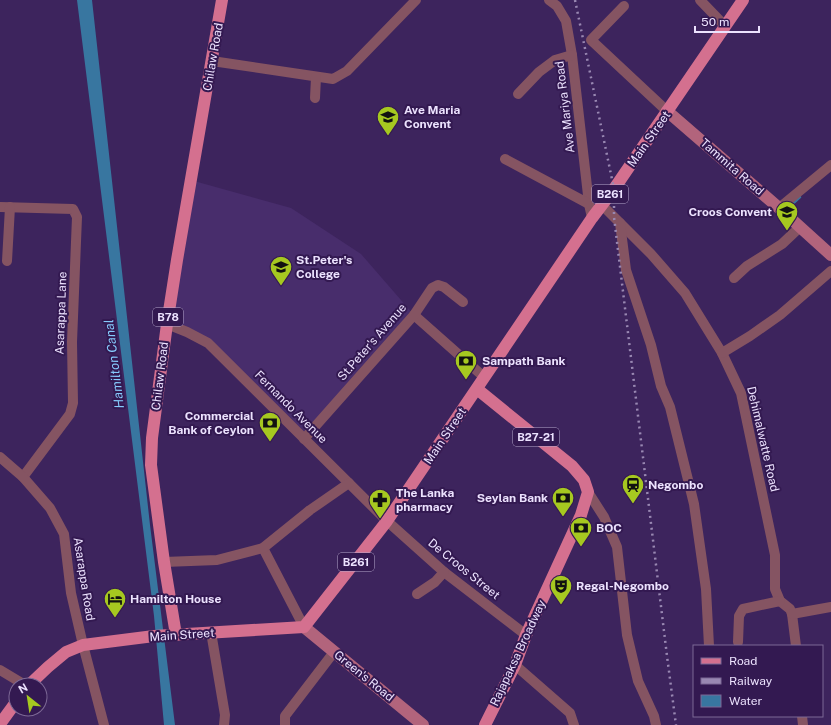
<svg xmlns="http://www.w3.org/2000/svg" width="831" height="725" font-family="'Public Sans',sans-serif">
  <rect width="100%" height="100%" fill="#3d245d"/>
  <path fill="#482d6c" d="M 194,181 L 291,208 L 361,254 L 414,315 L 304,439 L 208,343 L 167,324 Z"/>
  <path fill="#3876a0" d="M 77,0 L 92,0 L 150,525 L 175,725 L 164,725 L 154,616 Z"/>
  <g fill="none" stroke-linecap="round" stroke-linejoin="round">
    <path stroke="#3876a0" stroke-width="2.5" d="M 788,210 L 787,209 L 800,197"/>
    <g stroke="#855462" stroke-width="10">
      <path d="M 549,0 L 557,6 L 566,21 L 572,55 L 589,204 L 592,218"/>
      <path d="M 700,0 L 725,26"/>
      <path d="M 624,6 L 591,40 L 667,111"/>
      <path d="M 212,61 L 333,79 L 347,71 L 416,0"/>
      <path d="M 518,94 L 539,72 L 555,60 L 572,55"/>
      <path d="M 315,98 L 316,77"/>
      <path d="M 505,159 L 589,204"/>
      <path d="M 602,205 L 651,254 L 685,293 L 722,353 L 741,393 L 775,555 L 775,589 L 780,601 L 790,609 L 792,614 L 796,646"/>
      <path d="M 0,207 L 73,209 L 77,217 L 72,342 L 73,403 L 70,414 L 23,477"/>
      <path d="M 779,208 L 831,165"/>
      <path d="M 620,223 L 626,270 L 651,345 L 661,386 L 670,407 L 694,504 L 706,589 L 709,646"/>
      <path d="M 7,261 L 10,207"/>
      <path d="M 734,278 L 747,266 L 782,244 L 800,227"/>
      <path d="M 414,315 L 484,377"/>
      <path d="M 167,324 L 187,332 L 208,343 L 387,521 L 444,572 L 526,635"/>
      <path d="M 722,353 L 750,336 L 780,315 L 831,271"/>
      <path d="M 304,439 L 414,315 L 432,288 L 438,285 L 444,287 L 463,302"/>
      <path d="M 0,457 L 23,477 L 50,508 L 64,534 L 71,593 L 83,645 L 104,725"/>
      <path d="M 588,492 L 604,517 L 617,547 L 627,635 L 638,681 L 654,716 L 656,725"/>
      <path d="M 263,548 L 304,627"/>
      <path d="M 164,562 L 217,560 L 263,548 L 310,510 L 349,483"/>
      <path d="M 417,594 L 435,582 L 444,572"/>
      <path d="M 792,614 L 831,607"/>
      <path d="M 211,632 L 225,715 L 224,725"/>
      <path d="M 738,642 L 739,616 L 743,609 L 780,601"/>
      <path d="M 515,665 L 570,713 L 574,725"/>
      <path d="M 0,670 L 25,685"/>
      <path d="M 802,716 L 803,725"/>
      <path d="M 285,725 L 285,716 L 334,652"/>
    </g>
    <g stroke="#b2647c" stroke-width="12">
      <path d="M 667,111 L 779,208 L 831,255"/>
      <path d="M 304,627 L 423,725"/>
    </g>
    <g stroke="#d4708f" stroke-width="12">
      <path d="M 477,389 L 572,466 L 584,480 L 588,492 L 581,515 L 526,635 L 515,665 L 485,725"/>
      <path d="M 176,635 L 164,562 L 151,465 L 152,438 L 167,324 L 177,260 L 222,0"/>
      <path d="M 29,685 L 48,667 L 66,652 L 83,645 L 154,636 L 304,627 L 387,521 L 592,218 L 614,189 L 743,0"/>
      <path d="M 0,724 L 16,702"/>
    </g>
    <path stroke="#9988b2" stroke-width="2.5" stroke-dasharray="2 4" stroke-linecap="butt" d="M 575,0 L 614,189 L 614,217 L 667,656 L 676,725"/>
  </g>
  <defs>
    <g id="school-pin" transform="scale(1.15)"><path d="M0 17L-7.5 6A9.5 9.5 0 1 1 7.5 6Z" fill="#a6c820" stroke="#331951"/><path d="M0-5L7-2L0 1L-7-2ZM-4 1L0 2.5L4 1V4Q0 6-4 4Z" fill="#111"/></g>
    <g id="bank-pin" transform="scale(1.15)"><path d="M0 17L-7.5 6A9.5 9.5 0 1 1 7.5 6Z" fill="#a6c820" stroke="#331951"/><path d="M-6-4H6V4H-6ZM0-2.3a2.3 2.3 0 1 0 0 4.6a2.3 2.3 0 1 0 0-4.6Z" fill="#111"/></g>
    <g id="station-pin" transform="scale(1.15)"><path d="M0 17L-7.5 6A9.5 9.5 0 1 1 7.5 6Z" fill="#a6c820" stroke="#331951"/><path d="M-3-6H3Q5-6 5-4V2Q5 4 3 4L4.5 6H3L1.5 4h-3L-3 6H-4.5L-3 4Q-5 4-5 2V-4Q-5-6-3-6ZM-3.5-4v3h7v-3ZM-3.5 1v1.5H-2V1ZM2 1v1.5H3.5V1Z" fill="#111"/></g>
    <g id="pharmacy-pin" transform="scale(1.15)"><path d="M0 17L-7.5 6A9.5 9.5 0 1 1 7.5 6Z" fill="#a6c820" stroke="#331951"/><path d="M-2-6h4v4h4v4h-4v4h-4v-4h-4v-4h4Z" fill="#111"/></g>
    <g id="theatre-pin" transform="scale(1.15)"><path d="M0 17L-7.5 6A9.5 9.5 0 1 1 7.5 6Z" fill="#a6c820" stroke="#331951"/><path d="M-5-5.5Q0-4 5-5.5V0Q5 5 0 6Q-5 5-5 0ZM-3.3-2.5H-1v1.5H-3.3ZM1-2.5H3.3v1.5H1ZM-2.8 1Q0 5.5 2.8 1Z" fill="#111"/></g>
    <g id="hotel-pin" transform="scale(1.15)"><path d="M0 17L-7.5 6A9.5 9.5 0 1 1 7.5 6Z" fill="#a6c820" stroke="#331951"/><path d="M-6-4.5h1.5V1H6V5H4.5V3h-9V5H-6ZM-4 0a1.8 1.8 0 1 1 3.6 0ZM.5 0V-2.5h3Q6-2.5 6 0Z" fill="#111"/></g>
  </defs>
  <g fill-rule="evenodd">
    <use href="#school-pin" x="388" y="117"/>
    <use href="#school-pin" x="787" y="212"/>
    <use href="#school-pin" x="281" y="267"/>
    <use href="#bank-pin" x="466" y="361"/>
    <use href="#bank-pin" x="270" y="423"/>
    <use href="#station-pin" x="633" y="485"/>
    <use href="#bank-pin" x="563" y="498"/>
    <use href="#pharmacy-pin" x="380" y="500"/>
    <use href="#bank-pin" x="581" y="528"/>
    <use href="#theatre-pin" x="561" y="586"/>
    <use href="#hotel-pin" x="115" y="599"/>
  </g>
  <g text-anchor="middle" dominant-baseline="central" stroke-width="4" stroke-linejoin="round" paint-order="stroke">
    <g fill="#331951" stroke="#b4a6ca" stroke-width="1">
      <rect x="592" y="185" width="36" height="18" rx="3"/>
      <rect x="153" y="308" width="30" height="18" rx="3"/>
      <rect x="513" y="428" width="46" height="18" rx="3"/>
      <rect x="338" y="553" width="36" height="18" rx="3"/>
    </g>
    <g font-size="11" font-weight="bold" fill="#ece2fe">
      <text x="610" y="194">B261</text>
      <text x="168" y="317">B78</text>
      <text x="536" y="437">B27-21</text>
      <text x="356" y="562">B261</text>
    </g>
    <g font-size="12" fill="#ece2fe" stroke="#331951">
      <text transform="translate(213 57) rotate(-80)">Chilaw Road</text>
      <text transform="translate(565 107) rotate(-97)">Ave Mariya Road</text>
      <text transform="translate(649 139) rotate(-55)">Main Street</text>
      <text transform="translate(732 167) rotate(41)">Tammita Road</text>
      <text transform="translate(61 313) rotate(-88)">Asarappa Lane</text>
      <text transform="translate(372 342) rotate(-49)">St.Peter's Avenue</text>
      <text transform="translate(160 376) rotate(-83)">Chilaw Road</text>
      <text transform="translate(291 407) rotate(45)">Fernando Avenue</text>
      <text transform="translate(445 436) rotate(-56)">Main Street</text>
      <text transform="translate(763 439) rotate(77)">Dehimalwatte Road</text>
      <text transform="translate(464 569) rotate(39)">De Croos Street</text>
      <text transform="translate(84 579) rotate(81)">Asarappa Road</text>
      <text transform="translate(182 635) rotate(-4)">Main Street</text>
      <text transform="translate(518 653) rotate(-65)">Rajapaksa Broadway</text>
      <text transform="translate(364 676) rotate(39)">Green's Road</text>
    </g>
    <g font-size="12" font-weight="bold" fill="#ece2fe" stroke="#331951" text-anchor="start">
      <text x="404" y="110">Ave Maria<tspan x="404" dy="14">Convent</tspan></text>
      <text x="772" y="212" text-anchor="end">Croos Convent</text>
      <text x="296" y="260">St.Peter's<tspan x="296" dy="14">College</tspan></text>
      <text x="482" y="361">Sampath Bank</text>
      <text x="254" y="416" text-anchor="end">Commercial<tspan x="254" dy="14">Bank of Ceylon</tspan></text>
      <text x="648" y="485">Negombo</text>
      <text x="396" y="493">The Lanka<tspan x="396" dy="14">pharmacy</tspan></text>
      <text x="548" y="498" text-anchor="end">Seylan Bank</text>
      <text x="596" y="528">BOC</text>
      <text x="576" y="586">Regal-Negombo</text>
      <text x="130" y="599">Hamilton House</text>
    </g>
    <g font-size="13" font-style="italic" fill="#86c9fb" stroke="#331951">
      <text transform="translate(114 364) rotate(-97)">Hamilton Canal</text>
    </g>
  </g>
  <rect x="693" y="645" width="130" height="72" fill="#331951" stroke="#7d6996"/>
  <rect x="701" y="658" width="20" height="6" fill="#d4708f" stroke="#7d6996"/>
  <text x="729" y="665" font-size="12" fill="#ece2fe">Road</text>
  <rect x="701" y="678" width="20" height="6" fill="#9988b2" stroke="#7d6996"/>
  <text x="729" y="685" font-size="12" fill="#ece2fe">Railway</text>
  <rect x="701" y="695" width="20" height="12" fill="#3876a0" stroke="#7d6996"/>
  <text x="729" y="705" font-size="12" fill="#ece2fe">Water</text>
  <g transform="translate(28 697) rotate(330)"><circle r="19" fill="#331951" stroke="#7d6996"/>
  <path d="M0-3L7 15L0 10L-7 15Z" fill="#a6c820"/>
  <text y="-6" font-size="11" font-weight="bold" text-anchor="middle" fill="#ece2fe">N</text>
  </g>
  <path d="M695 26v6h64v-6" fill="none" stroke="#ece2fe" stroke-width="2"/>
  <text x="701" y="26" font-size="12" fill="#ece2fe" stroke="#331951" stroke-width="3" paint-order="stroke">50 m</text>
</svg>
